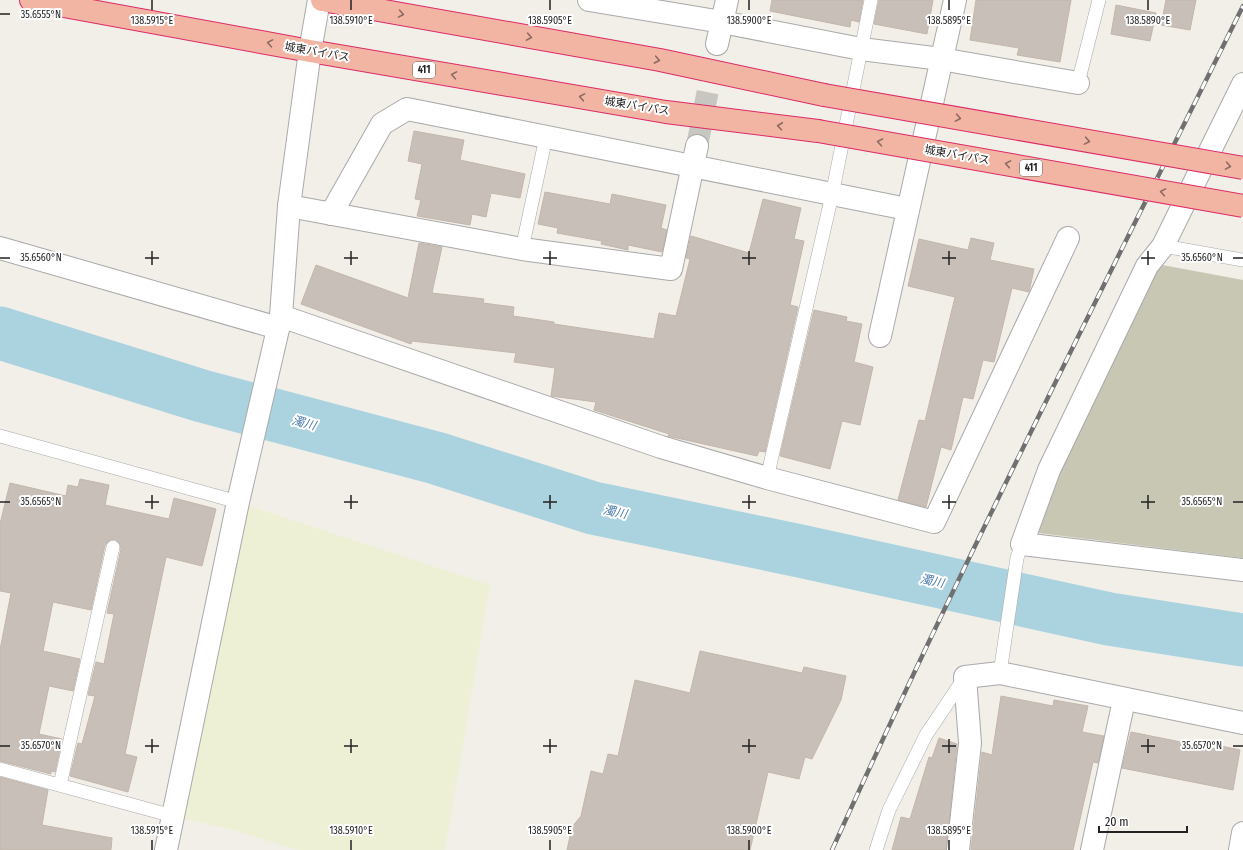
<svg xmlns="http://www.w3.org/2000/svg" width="1243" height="850" font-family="'Fira Sans Condensed','Noto Sans JP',sans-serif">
  <rect width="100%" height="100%" fill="#f2efe9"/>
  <path fill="#c7c7b4" d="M 1157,264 L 1243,280 L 1243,558 L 1038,533 L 1051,483 Z"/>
  <path fill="#eef0d5" d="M 238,502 L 490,585 L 445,850 L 297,850 L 237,831 L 173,816 Z"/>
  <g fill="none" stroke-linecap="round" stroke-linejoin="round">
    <path stroke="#aad3df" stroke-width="53" d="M 0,333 L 202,396 L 436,458 L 593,508 L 800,551 L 1109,619 L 1243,640"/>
  </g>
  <g fill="#c7bfb8" stroke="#c4b6ab">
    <path d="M 772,0 L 863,0 L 859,22 L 851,20 L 850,27 L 770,11 Z"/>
    <path d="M 879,0 L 933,0 L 927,34 L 874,24 Z"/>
    <path d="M 976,0 L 1071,0 L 1060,62 L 1017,55 L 1019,48 L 970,40 Z"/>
    <path d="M 1166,0 L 1196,0 L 1190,30 L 1161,25 Z"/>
    <path d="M 1116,5 L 1156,13 L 1150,41 L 1111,34 Z"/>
    <path d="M 414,131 L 464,140 L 460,160 L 525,174 L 520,198 L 491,193 L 486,217 L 472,214 L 470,225 L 417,216 L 421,200 L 415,199 L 422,164 L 408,161 Z"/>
    <path d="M 545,192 L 610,204 L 612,194 L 666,205 L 661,228 L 667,230 L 662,252 L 628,245 L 628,250 L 601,244 L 602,241 L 557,233 L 558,228 L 538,224 Z"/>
    <path d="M 763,199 L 801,208 L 794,239 L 804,241 L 790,305 L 798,307 L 765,452 L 759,451 L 757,456 L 668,436 L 669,434 L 594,410 L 596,402 L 551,396 L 555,368 L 514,362 L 516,353 L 412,341 L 411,344 L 301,304 L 316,265 L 408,298 L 419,243 L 442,247 L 432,293 L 484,299 L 483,303 L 514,307 L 513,316 L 554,322 L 554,324 L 654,339 L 659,313 L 676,316 L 690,259 L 686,258 L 691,236 L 749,253 Z"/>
    <path d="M 971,238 L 994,243 L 990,260 L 1034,269 L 1029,292 L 1012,288 L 994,362 L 983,360 L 973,399 L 963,397 L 951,450 L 941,447 L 926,507 L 898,500 L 919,420 L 925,421 L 955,297 L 908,286 L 919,239 L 968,250 Z"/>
    <path d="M 814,310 L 847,317 L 846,321 L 862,324 L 854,362 L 873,367 L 860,425 L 842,421 L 830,469 L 780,456 Z"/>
    <path d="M 80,479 L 109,485 L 105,505 L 169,519 L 174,498 L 216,509 L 202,566 L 166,557 L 125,754 L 137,757 L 128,792 L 70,776 L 78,743 L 82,744 L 95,696 L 88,695 L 96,662 L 104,664 L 114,614 L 107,613 L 121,549 L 120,544 L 115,539 L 110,540 L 105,545 L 91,610 L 53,602 L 43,651 L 80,659 L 73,691 L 49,686 L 39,734 L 62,739 L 55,772 L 51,771 L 51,774 L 0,761 L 0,650 L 11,593 L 0,591 L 0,524 L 10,483 L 66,496 L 68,485 L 78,487 Z"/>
    <path d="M 700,651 L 802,673 L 804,667 L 846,676 L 841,700 L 812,759 L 805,757 L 799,779 L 768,772 L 750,850 L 567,850 L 572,827 L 581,816 L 591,771 L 603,774 L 608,754 L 618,756 L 635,680 L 690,693 Z"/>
    <path d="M 1001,696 L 1053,706 L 1054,700 L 1088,706 L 1082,732 L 1104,736 L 1098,763 L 1093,762 L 1073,850 L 971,850 L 982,752 L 992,755 Z"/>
    <path d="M 1131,732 L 1216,749 L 1216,745 L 1240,750 L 1233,790 L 1122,768 Z"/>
    <path d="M 939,738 L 957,744 L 946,850 L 892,850 L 901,817 L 910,819 L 929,757 L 932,758 Z"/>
    <path d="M 0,777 L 48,790 L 42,825 L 112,838 L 111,850 L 0,850 Z"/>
  </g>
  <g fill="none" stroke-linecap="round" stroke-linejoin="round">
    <path stroke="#c8c6c1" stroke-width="22" stroke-dasharray="22 11" stroke-linecap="butt" d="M 697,146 L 717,44"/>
    <g stroke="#a9a9a9" stroke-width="14">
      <g id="service">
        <path d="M 1078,83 L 1099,0"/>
        <path d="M 1163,246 L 1243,260"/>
        <path d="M 522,249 L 546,137"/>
        <path d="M 0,436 L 238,502"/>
        <path d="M 767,478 L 832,195 L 871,0"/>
        <path d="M 1000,673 L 1017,558 L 1022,544"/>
        <path d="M 0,769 L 173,816"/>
        <path d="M 60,785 L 113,547"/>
        <path d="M 876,850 L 889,810 L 926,735 L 965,677"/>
      </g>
    </g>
    <g stroke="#a9a9a9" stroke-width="24">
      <g id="minor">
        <path d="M 589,0 L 722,22 L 861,49 L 941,59 L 1078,83"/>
        <path d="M 717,44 L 727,0"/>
        <path d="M 1243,84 L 1163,246 L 1147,266 L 1049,470 L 1022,544 L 1243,570"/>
        <path d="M 289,206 L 522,249 L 671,269 L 697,146"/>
        <path d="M 331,214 L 382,124 L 407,109 L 907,209"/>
        <path d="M 0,248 L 278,328"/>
        <path d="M 281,316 L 661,447 L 767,478 L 934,522 L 1068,238"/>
        <path d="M 880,336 L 955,0"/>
        <path d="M 166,850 L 238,502 L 281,316 L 289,206 L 310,51"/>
        <path d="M 958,850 L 970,743 L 965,677 L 1000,673 L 1243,723"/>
        <path d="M 1092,850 L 1124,700"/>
        <path d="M 1240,850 L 1243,833"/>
      </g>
    </g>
    <g stroke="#a9a9a9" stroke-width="24">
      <path id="tertiary" d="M 310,51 L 319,0"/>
    </g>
    <g stroke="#dc2a67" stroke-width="24">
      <g id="trunk">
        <path d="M 31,0 L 310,51 L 666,112 L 818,131"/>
        <path d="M 322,0 L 660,60 L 824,95"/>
      </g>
    </g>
    <use href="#service" stroke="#fff" stroke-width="13"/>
    <use href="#minor" stroke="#fff" stroke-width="22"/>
    <use href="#tertiary" stroke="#fff" stroke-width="22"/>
    <use href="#trunk" stroke="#f2b4a3" stroke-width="22"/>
    <g stroke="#707070" stroke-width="4.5">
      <path id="rail" d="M 832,850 C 961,565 1104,286 1243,6"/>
    </g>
    <use href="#rail" stroke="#fff" stroke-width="3" stroke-dasharray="9" stroke-linecap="butt"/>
    <g stroke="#dc2a67" stroke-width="24" stroke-linecap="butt">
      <g id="trunk-bridge">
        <path d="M 824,95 L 1243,168"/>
        <path d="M 818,131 L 1243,206"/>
      </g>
    </g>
    <use href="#trunk-bridge" stroke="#f2b4a3" stroke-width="22"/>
  </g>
  <defs><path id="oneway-chevron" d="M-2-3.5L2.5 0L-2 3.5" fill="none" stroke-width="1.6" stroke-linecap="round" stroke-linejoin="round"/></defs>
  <g stroke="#8a6b62">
    <use href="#oneway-chevron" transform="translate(401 14) rotate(10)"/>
    <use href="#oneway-chevron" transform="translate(529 37) rotate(10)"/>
    <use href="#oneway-chevron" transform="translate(270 43) rotate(-170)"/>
    <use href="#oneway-chevron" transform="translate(657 60) rotate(11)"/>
    <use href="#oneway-chevron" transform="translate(454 75) rotate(-170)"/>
    <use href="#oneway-chevron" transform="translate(582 97) rotate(-170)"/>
    <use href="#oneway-chevron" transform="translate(958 118) rotate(10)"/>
    <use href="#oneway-chevron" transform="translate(780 126) rotate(-173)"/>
    <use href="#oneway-chevron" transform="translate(1087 141) rotate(10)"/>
    <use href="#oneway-chevron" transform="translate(880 142) rotate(-170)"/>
    <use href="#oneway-chevron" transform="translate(1008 164) rotate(-170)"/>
    <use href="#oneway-chevron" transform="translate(1228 166) rotate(10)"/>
    <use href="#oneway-chevron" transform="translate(1163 192) rotate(-170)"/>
  </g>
  <path fill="none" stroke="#222" stroke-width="1.5" d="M 152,0 L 152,10M 351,0 L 351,10M 550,0 L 550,10M 749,0 L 749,10M 949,0 L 949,10M 1148,0 L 1148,10M 0,14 L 10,14M 152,251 L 152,265M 351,251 L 351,265M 550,251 L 550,265M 749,251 L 749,265M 949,251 L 949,265M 1148,251 L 1148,265M 0,258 L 10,258M 145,258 L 159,258M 344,258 L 358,258M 543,258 L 557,258M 742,258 L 756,258M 942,258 L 956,258M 1141,258 L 1155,258M 1233,258 L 1243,258M 152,495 L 152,509M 351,495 L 351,509M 550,495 L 550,509M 749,495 L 749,509M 949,495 L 949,509M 1148,495 L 1148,509M 0,502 L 10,502M 145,502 L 159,502M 344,502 L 358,502M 543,502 L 557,502M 742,502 L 756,502M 942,502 L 956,502M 1141,502 L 1155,502M 1233,502 L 1243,502M 152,739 L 152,753M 351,739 L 351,753M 550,739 L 550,753M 749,739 L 749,753M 949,739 L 949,753M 1148,739 L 1148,753M 0,746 L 10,746M 145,746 L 159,746M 344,746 L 358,746M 543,746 L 557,746M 742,746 L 756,746M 942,746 L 956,746M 1141,746 L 1155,746M 1233,746 L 1243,746M 152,840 L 152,850M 351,840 L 351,850M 550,840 L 550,850M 749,840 L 749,850M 949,840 L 949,850"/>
  <g text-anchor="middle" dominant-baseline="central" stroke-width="4" stroke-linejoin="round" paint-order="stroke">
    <g fill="#fff" stroke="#646464" stroke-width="1">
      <rect x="413" y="62" width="22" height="16" rx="3"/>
      <rect x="1020" y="160" width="22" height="16" rx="3"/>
    </g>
    <g font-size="10" font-weight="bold" fill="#222">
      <text x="424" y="70">411</text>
      <text x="1031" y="168">411</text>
    </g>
    <g font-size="11" fill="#222" stroke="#fff">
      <text transform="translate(317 52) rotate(10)">城東バイパス</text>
      <text transform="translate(637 106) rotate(9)">城東バイパス</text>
      <text transform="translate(957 155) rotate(10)">城東バイパス</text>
    </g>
    <g font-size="12" font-style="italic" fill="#4a7aab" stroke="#fff">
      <text transform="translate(304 423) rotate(15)">濁川</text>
      <text transform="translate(615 512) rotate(12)">濁川</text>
      <text transform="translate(932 581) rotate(12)">濁川</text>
    </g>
  </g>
  <g font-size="10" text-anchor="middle" fill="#222" stroke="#fff" stroke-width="4" stroke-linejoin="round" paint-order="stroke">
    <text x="41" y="18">35.6555°N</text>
    <text x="152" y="24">138.5915°E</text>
    <text x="351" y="24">138.5910°E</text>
    <text x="550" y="24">138.5905°E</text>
    <text x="749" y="24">138.5900°E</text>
    <text x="949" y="24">138.5895°E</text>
    <text x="1148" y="24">138.5890°E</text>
    <text x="1202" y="261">35.6560°N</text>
    <text x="41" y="261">35.6560°N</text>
    <text x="1202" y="505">35.6565°N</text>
    <text x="41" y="505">35.6565°N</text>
    <text x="1202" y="749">35.6570°N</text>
    <text x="41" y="749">35.6570°N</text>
    <text x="152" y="834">138.5915°E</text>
    <text x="351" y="834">138.5910°E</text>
    <text x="550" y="834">138.5905°E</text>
    <text x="749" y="834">138.5900°E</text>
    <text x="949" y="834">138.5895°E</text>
  </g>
  <path d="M1099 826v6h88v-6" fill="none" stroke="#222222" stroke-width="2"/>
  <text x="1105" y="826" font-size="12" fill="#222222" stroke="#ffffff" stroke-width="3" paint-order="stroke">20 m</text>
</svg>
